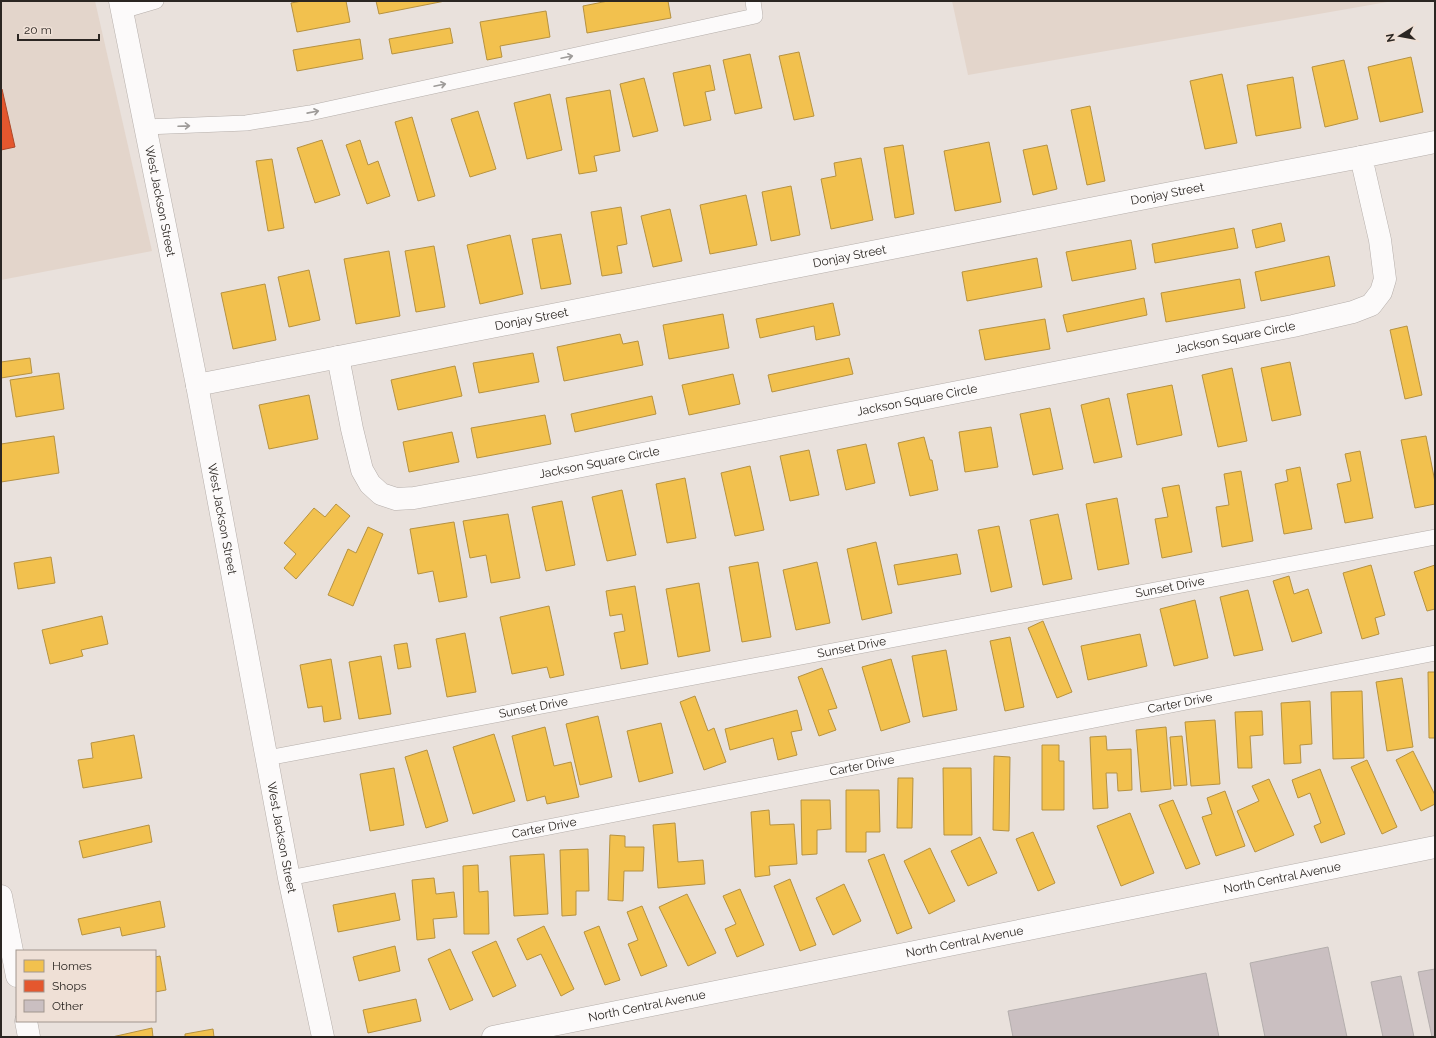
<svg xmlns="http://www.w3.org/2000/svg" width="1436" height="1038" font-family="Raleway,sans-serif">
  <rect width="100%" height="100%" fill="#e9e1dc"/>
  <g fill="#e3d5cb">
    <path d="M 1,1 L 95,1 L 152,251 L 1,280 Z"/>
    <path d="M 952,1 L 1393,1 L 968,75 Z"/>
  </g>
  <g fill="#f2c14e" stroke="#b69241">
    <path d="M 302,1 L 346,1 L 350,22 L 297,32 L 291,3 Z"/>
    <path d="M 376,1 L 445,1 L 379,14 Z"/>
    <path d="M 608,1 L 668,1 L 671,18 L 587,33 L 583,6 Z"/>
    <path d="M 546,11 L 550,37 L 500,46 L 502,57 L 487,60 L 480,22 Z"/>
    <path d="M 450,28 L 453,43 L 392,54 L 389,39 Z"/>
    <path d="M 360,39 L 363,59 L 297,71 L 293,50 Z"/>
    <path d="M 799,52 L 814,116 L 794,120 L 779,56 Z"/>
    <path d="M 750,54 L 762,108 L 735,114 L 723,60 Z"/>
    <path d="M 1411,57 L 1423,112 L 1380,122 L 1368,67 Z"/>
    <path d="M 1344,60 L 1358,119 L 1325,127 L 1312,67 Z"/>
    <path d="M 710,65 L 715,90 L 705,92 L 711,120 L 684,126 L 673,73 Z"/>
    <path d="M 1222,74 L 1237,143 L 1205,149 L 1190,81 Z"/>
    <path d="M 1293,77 L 1301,128 L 1256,136 L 1247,85 Z"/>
    <path d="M 644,78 L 658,131 L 633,137 L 620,84 Z"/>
    <path d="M 610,90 L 620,151 L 594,156 L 597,171 L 579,174 L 566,98 Z"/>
    <path d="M 550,94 L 562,150 L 527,159 L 514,103 Z"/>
    <path d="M 1090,106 L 1105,181 L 1087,185 L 1071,110 Z"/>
    <path d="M 478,111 L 496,169 L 470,177 L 451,119 Z"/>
    <path d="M 412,117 L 435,196 L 418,201 L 395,122 Z"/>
    <path d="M 322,140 L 340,195 L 315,203 L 297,148 Z"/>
    <path d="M 360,140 L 368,165 L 378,161 L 390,196 L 367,204 L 346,145 Z"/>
    <path d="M 989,142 L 1001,202 L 955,211 L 944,151 Z"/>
    <path d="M 903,145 L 914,214 L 895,218 L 884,148 Z"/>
    <path d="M 1047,145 L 1057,189 L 1033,195 L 1023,150 Z"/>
    <path d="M 861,158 L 873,220 L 831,229 L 821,179 L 836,176 L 834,163 Z"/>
    <path d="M 272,159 L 284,228 L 268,231 L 256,161 Z"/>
    <path d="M 791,186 L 800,235 L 771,241 L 762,192 Z"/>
    <path d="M 746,195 L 757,245 L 710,254 L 700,205 Z"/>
    <path d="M 621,207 L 627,244 L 617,246 L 622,273 L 602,276 L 591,212 Z"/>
    <path d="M 670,209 L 682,261 L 653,267 L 641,216 Z"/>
    <path d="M 1281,223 L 1285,241 L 1256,248 L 1252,230 Z"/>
    <path d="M 1234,228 L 1238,248 L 1155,263 L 1152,244 Z"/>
    <path d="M 561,234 L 571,284 L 541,289 L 532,239 Z"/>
    <path d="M 510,235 L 523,294 L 480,304 L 467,245 Z"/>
    <path d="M 1131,240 L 1136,269 L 1072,281 L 1066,252 Z"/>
    <path d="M 434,246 L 445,307 L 416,312 L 405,251 Z"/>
    <path d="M 389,251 L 400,316 L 356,324 L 344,259 Z"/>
    <path d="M 1329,256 L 1335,286 L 1261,301 L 1255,272 Z"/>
    <path d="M 1037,258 L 1042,287 L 967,301 L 962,272 Z"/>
    <path d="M 309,270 L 320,320 L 289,327 L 278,277 Z"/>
    <path d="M 1240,279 L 1245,308 L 1166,322 L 1161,293 Z"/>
    <path d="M 265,284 L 276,340 L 233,349 L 221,293 Z"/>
    <path d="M 1144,298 L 1147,315 L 1067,332 L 1063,315 Z"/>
    <path d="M 833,303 L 840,335 L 816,340 L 814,326 L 760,338 L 756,319 Z"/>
    <path d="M 723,314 L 729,348 L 669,359 L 663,325 Z"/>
    <path d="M 1045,319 L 1050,349 L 985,360 L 979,330 Z"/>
    <path d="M 1407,326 L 1422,395 L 1405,399 L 1390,330 Z"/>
    <path d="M 620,334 L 623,344 L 638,341 L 643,365 L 564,381 L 557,347 Z"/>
    <path d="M 533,353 L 539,382 L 479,393 L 473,363 Z"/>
    <path d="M 30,358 L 32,373 L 1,378 L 1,362 Z"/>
    <path d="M 849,358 L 853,374 L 772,392 L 768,375 Z"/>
    <path d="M 1290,362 L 1301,415 L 1272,421 L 1261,368 Z"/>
    <path d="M 455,366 L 462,396 L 398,410 L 391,380 Z"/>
    <path d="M 1232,368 L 1247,441 L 1218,447 L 1202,375 Z"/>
    <path d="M 59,373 L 64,409 L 16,417 L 10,380 Z"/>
    <path d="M 733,374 L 740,404 L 689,415 L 682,385 Z"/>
    <path d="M 1172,385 L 1182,435 L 1137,445 L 1127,394 Z"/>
    <path d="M 309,395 L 318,439 L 269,449 L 259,405 Z"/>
    <path d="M 652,396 L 656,414 L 575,432 L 571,414 Z"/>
    <path d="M 1109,398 L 1122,457 L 1094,463 L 1081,405 Z"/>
    <path d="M 1050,408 L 1063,469 L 1033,475 L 1020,414 Z"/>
    <path d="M 545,415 L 551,444 L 477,458 L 471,428 Z"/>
    <path d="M 991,427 L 998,467 L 965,472 L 959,432 Z"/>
    <path d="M 452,432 L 459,462 L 409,472 L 403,442 Z"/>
    <path d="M 54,436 L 59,473 L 1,482 L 1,444 Z"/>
    <path d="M 1426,436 L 1435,482 L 1435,504 L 1415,508 L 1401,440 Z"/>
    <path d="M 924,437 L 930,460 L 932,460 L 938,490 L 910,496 L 898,443 Z"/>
    <path d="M 866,444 L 875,483 L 846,490 L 837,450 Z"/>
    <path d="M 809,450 L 819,495 L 790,501 L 780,456 Z"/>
    <path d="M 1360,451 L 1373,518 L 1345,523 L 1337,484 L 1351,481 L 1345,454 Z"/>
    <path d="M 750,466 L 764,530 L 735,536 L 721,473 Z"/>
    <path d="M 1300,467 L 1312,529 L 1284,534 L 1275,484 L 1288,481 L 1286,470 Z"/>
    <path d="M 1241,471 L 1253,541 L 1222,547 L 1216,507 L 1229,505 L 1224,474 Z"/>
    <path d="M 685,478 L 696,538 L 667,543 L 656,484 Z"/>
    <path d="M 1179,485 L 1192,552 L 1162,558 L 1155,519 L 1168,517 L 1162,488 Z"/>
    <path d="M 622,490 L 636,555 L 607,561 L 592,497 Z"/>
    <path d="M 1117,498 L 1129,564 L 1098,570 L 1086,504 Z"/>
    <path d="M 562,501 L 575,565 L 546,571 L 532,507 Z"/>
    <path d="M 336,504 L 350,516 L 296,579 L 284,568 L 296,554 L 284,543 L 314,508 L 325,517 Z"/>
    <path d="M 508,514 L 520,578 L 491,583 L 486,555 L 470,558 L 463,521 Z"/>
    <path d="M 1058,514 L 1072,579 L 1043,585 L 1030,520 Z"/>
    <path d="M 454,522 L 467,597 L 439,602 L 433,571 L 418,574 L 410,529 Z"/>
    <path d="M 999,526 L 1012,587 L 991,592 L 978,530 Z"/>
    <path d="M 368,527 L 383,534 L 353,606 L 328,595 L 348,549 L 356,553 Z"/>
    <path d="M 876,542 L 892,613 L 862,620 L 847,549 Z"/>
    <path d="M 957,554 L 961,574 L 898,585 L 894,565 Z"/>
    <path d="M 51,557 L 55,583 L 18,589 L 14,563 Z"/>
    <path d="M 758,562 L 771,637 L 742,642 L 729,567 Z"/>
    <path d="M 817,562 L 830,623 L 796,630 L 783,570 Z"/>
    <path d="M 1371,565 L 1385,615 L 1375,618 L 1379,634 L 1362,639 L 1343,573 Z"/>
    <path d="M 1435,565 L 1435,609 L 1427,611 L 1414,572 Z"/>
    <path d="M 1289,576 L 1294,594 L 1308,589 L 1322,633 L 1292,642 L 1273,581 Z"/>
    <path d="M 699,583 L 710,651 L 678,657 L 666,589 Z"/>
    <path d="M 635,586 L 648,664 L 621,669 L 614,633 L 625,631 L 622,614 L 610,616 L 606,591 Z"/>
    <path d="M 1248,590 L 1263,650 L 1234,656 L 1220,597 Z"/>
    <path d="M 1195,600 L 1208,658 L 1174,666 L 1160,609 Z"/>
    <path d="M 549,606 L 564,675 L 550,678 L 547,667 L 512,674 L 500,617 Z"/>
    <path d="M 102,616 L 108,644 L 81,650 L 83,656 L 50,664 L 42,630 Z"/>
    <path d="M 1043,621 L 1072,692 L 1057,698 L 1028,628 Z"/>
    <path d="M 465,633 L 476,692 L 447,697 L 436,639 Z"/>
    <path d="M 1140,634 L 1147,666 L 1088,680 L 1081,646 Z"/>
    <path d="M 1010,637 L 1024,707 L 1005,711 L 990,641 Z"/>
    <path d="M 407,643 L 411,667 L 398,669 L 394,645 Z"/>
    <path d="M 946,650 L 957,710 L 923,717 L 912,656 Z"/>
    <path d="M 381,656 L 391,714 L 359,719 L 349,662 Z"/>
    <path d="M 331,659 L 341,719 L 324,722 L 322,706 L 308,708 L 300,665 Z"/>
    <path d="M 891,659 L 910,722 L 881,731 L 862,667 Z"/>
    <path d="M 822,668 L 837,708 L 828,710 L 836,730 L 819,736 L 798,677 Z"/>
    <path d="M 1428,672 L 1435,672 L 1435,738 L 1429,738 Z"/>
    <path d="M 1402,678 L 1413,747 L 1387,751 L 1376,682 Z"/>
    <path d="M 1362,691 L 1364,758 L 1333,759 L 1331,692 Z"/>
    <path d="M 695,696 L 708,731 L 714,728 L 726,762 L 704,770 L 680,702 Z"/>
    <path d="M 1310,701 L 1312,744 L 1300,745 L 1301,763 L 1284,764 L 1281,703 Z"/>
    <path d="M 797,710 L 802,730 L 791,732 L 797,755 L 778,760 L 773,738 L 730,750 L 725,729 Z"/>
    <path d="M 1262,711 L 1263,735 L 1250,736 L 1252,768 L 1238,768 L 1235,712 Z"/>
    <path d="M 598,716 L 612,777 L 580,785 L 566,724 Z"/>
    <path d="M 1215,720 L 1220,784 L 1191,786 L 1185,722 Z"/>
    <path d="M 661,723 L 673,773 L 639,782 L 627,731 Z"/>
    <path d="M 545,727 L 554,766 L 571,762 L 579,797 L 547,804 L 545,796 L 527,801 L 512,736 Z"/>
    <path d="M 1166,727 L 1171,789 L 1141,792 L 1136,730 Z"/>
    <path d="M 494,734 L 515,801 L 473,814 L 453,747 Z"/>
    <path d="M 134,735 L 142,778 L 83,788 L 78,760 L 93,758 L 91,743 Z"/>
    <path d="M 1106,736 L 1107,750 L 1131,749 L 1132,790 L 1118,791 L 1117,773 L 1106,773 L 1108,808 L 1093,809 L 1090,737 Z"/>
    <path d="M 1182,736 L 1187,785 L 1174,786 L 1170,737 Z"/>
    <path d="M 1042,745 L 1059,745 L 1059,761 L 1064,761 L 1064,810 L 1042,810 Z"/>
    <path d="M 427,750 L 448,821 L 426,828 L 405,757 Z"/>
    <path d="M 1413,751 L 1435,795 L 1435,804 L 1421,811 L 1396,760 Z"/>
    <path d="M 994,756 L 1010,757 L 1009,831 L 993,830 Z"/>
    <path d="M 1367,760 L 1397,827 L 1382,834 L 1351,767 Z"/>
    <path d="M 394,768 L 404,825 L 370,831 L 360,774 Z"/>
    <path d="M 943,768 L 971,768 L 972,835 L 944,835 Z"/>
    <path d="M 1320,769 L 1345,834 L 1321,843 L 1314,826 L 1321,823 L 1310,793 L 1298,798 L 1292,780 Z"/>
    <path d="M 898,778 L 913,778 L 912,828 L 897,828 Z"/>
    <path d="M 1269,779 L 1294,835 L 1255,852 L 1237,811 L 1259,801 L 1252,786 Z"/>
    <path d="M 846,790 L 879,790 L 880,832 L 866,832 L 866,852 L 846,852 Z"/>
    <path d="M 1225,791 L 1245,846 L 1216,856 L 1202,817 L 1212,814 L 1207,798 Z"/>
    <path d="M 801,800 L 830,800 L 831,829 L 817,830 L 817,854 L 802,855 Z"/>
    <path d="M 1173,800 L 1200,864 L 1186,869 L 1159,805 Z"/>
    <path d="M 769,810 L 770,825 L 794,824 L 797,864 L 769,866 L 770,875 L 755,877 L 751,812 Z"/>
    <path d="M 1130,813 L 1154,873 L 1121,886 L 1097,826 Z"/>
    <path d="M 675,823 L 678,862 L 703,860 L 705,884 L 658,888 L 653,825 Z"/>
    <path d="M 149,825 L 152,842 L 83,858 L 79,841 Z"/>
    <path d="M 1033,832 L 1055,883 L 1038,891 L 1016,839 Z"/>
    <path d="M 610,835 L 625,836 L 625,847 L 644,847 L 643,871 L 624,871 L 623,901 L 608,900 Z"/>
    <path d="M 980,837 L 997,873 L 968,886 L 951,851 Z"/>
    <path d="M 930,848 L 955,901 L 929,914 L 904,861 Z"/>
    <path d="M 588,849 L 589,891 L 576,891 L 576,915 L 562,916 L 560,850 Z"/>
    <path d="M 544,854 L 548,914 L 514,916 L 510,856 Z"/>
    <path d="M 884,854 L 912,928 L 897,934 L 868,860 Z"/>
    <path d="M 478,865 L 479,892 L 488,891 L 489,934 L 464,934 L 463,866 Z"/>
    <path d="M 434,878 L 436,894 L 454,892 L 457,917 L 433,919 L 435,938 L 417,940 L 412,880 Z"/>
    <path d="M 790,879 L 816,945 L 800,951 L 774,886 Z"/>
    <path d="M 844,884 L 861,921 L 833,935 L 816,898 Z"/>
    <path d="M 740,889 L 764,945 L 737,957 L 725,929 L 736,924 L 723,896 Z"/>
    <path d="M 395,893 L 400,920 L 338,932 L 333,905 Z"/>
    <path d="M 687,894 L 716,953 L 688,966 L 659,907 Z"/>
    <path d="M 160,901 L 165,927 L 122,936 L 120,927 L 82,935 L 78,919 Z"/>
    <path d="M 642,906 L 667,966 L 641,976 L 628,944 L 638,940 L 627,912 Z"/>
    <path d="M 544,926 L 574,989 L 561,996 L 541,954 L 527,960 L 517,939 Z"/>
    <path d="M 599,926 L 620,980 L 605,985 L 584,932 Z"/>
    <path d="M 496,941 L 516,986 L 493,997 L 472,952 Z"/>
    <path d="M 395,946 L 400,971 L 359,981 L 353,957 Z"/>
    <path d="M 450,949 L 473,1000 L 450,1010 L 428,959 Z"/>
    <path d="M 160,956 L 166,990 L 155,992 L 155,957 Z"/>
    <path d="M 416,999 L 421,1021 L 368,1033 L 363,1010 Z"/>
    <path d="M 152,1028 L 153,1037 L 112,1037 Z"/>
    <path d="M 213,1029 L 214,1037 L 185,1037 L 185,1034 Z"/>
  </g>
  <path fill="#e4572e" stroke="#ac482a" d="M 1,89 L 2,89 L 15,147 L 1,150 Z"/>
  <g fill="#cabfc1" stroke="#b4aead">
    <path d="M 1328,947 L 1347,1037 L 1265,1037 L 1250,963 Z"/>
    <path d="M 1435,969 L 1435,1037 L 1432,1037 L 1418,972 Z"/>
    <path d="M 1206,973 L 1219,1037 L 1013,1037 L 1008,1011 Z"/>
    <path d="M 1401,976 L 1414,1037 L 1383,1037 L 1371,982 Z"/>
  </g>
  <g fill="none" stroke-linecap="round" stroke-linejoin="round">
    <g stroke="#b5aeaa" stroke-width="16">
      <g id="lane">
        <path d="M 122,11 L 156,1"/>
        <path d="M 145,127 L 246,123 L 310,113 L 755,16 L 753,1"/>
        <path id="s1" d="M 267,758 L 1435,537"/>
        <path id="s2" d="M 289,878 L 1435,653"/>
      </g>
    </g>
    <g stroke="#b5aeaa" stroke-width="23">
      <g id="street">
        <path id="s3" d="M 120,1 L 197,385 L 289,878 L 323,1037"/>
        <path id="s4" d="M 338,357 L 352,429 L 362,470 L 370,484 L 381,494 L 396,499 L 414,498 L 485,485 L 1293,326 L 1353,312 L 1371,305 L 1381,292 L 1385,279 L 1380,240 L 1361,157 L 1435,142"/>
        <path id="s5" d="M 197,385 L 1171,193 L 1361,157"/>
        <path d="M 1,896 L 17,976"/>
        <path d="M 26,1021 L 29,1037"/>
        <path id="s6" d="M 493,1037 L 1435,847"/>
      </g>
    </g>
    <use href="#lane" stroke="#fcfafa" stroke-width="15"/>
    <use href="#street" stroke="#fcfafa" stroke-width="22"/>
  </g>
  <defs><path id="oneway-shaft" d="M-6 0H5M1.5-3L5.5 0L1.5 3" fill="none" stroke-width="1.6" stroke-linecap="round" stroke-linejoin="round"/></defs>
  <g stroke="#9e9b99">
    <use href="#oneway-shaft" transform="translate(567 57) rotate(-12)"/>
    <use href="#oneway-shaft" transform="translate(440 85) rotate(-12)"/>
    <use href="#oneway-shaft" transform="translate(313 112) rotate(-11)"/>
    <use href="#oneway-shaft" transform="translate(184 126) rotate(-2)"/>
  </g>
  <g text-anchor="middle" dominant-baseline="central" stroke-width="4" stroke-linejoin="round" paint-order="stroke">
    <g font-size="12" fill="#2b2622" stroke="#efe0d6">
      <text stroke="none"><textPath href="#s5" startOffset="989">Donjay Street</textPath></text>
      <text stroke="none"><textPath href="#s3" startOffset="204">West Jackson Street</textPath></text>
      <text stroke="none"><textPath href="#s5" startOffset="665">Donjay Street</textPath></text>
      <text stroke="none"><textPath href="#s5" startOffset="341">Donjay Street</textPath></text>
      <text stroke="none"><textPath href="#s4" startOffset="1017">Jackson Square Circle</textPath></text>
      <text stroke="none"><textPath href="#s4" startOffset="693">Jackson Square Circle</textPath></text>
      <text stroke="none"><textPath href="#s4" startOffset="369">Jackson Square Circle</textPath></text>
      <text stroke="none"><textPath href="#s3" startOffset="528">West Jackson Street</textPath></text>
      <text stroke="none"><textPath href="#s1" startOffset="919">Sunset Drive</textPath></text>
      <text stroke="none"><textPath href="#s1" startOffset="595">Sunset Drive</textPath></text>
      <text stroke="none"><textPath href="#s2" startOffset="908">Carter Drive</textPath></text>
      <text stroke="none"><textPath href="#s1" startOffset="271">Sunset Drive</textPath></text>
      <text stroke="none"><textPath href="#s2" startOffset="584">Carter Drive</textPath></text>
      <text stroke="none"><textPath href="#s2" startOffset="260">Carter Drive</textPath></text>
      <text stroke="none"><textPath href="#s3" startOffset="852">West Jackson Street</textPath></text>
      <text stroke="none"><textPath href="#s6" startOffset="805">North Central Avenue</textPath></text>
      <text stroke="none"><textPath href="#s6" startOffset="481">North Central Avenue</textPath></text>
      <text stroke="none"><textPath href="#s6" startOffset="157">North Central Avenue</textPath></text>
    </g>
  </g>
  <rect width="1436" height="1038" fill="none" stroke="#2b2622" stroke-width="4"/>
  <rect x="16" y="950" width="140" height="72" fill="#efe0d6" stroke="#a1968e"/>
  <rect x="24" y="960" width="20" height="12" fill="#f2c14e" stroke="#a1968e"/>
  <text x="52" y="970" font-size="12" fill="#2b2622">Homes</text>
  <rect x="24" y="980" width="20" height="12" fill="#e4572e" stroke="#a1968e"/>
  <text x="52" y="990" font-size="12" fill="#2b2622">Shops</text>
  <rect x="24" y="1000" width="20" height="12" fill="#cabfc1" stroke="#a1968e"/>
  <text x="52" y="1010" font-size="12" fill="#2b2622">Other</text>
  <g transform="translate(1400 36) rotate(259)" stroke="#efe0d6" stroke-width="3" paint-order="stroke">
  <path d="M0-3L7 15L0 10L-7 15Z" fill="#2b2622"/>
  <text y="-6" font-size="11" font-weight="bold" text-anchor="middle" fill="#2b2622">N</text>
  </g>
  <path d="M18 34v6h81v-6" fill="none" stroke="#2b2622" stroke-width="2"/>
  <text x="24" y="34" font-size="12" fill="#2b2622" stroke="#efe0d6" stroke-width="3" paint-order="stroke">20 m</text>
</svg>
